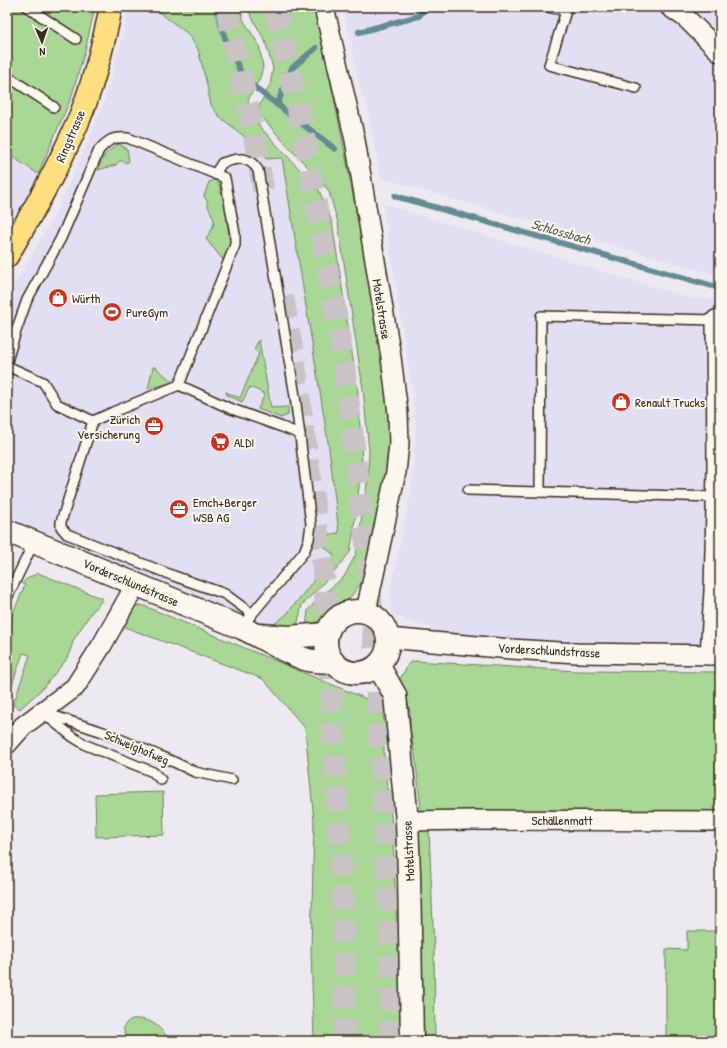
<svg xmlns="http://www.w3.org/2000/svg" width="727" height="1048" font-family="'Patrick Hand',sans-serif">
  <rect width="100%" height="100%" fill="#ece9f0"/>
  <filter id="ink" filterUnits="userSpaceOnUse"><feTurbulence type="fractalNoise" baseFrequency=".025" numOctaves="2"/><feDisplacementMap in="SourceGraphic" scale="8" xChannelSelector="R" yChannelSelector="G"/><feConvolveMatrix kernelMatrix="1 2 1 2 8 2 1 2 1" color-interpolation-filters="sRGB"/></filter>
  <g filter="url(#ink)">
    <g fill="#e2dff3">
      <path d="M 129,7 L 152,7 L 187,33 L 198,49 L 206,81 L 211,105 L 219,116 L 257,147 L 266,159 L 282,158 L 308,308 L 329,448 L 339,533 L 322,535 L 334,554 L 286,615 L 274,624 L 278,630 L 255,624 L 20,525 L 7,518 L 7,298 L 55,214 L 86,147 L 105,98 L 122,38 Z"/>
      <path d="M 343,7 L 720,7 L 720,276 L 381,178 L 366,100 L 362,98 L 350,38 Z"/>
      <path d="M 7,153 L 38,174 L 21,208 L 7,229 Z"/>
      <path d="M 383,204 L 689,298 L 720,300 L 720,646 L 611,644 L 522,642 L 431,635 L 433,628 L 412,623 L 396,616 L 391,612 L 390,593 L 400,544 L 412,487 L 416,424 L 412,389 Z"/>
    </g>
    <g fill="#a9d796" stroke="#72805a">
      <path d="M 7,7 L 95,7 L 85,51 L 71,98 L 38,174 L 7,153 Z"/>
      <path d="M 152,7 L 239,7 L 244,21 L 259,45 L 263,67 L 260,78 L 248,100 L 253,117 L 260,127 L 319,190 L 332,222 L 358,392 L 362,462 L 353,535 L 350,552 L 336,570 L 302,605 L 296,630 L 274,624 L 286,615 L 334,555 L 321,544 L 322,535 L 339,533 L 329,448 L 282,158 L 266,159 L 257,147 L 219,116 L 211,105 L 206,81 L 198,49 L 187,33 Z"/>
      <path d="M 247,7 L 315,7 L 342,137 L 364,253 L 384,380 L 390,434 L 384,484 L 370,548 L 360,585 L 348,600 L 325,617 L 306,628 L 308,610 L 321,596 L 344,577 L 356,554 L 368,478 L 369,451 L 363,389 L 338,223 L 329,192 L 322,181 L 290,149 L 260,115 L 259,106 L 270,85 L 273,68 L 265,41 L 248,10 Z"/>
      <path d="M 119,144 L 127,149 L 129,161 L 127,163 L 123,161 L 119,161 L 116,165 L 98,170 C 104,154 105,153 119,144 Z"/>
      <path d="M 215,180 L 219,184 L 225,206 L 230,244 L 223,260 L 206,239 C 208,235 214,226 214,222 C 215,217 207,208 207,201 L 204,196 L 209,182 Z"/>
      <path d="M 259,340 L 271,408 L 288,407 L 288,415 L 281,418 L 258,409 L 265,394 L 250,387 L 242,402 L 227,395 L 226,392 L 240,398 L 259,353 L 254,349 Z"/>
      <path d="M 153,367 L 155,367 L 173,382 L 148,389 Z"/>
      <path d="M 38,573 L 103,599 L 91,613 L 74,639 L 70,651 L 66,660 L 42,689 L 20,709 L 13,705 L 30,655 L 23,653 L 7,699 L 7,627 L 25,585 L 22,584 C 26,578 32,576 38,573 Z"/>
      <path d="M 142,605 L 376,703 L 382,711 L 384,720 L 384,762 L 392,824 L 400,988 L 400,1041 L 314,1041 L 311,951 L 314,821 L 305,728 L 263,679 L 122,626 L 131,611 L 135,606 Z"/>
      <path d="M 415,661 L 577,671 L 720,672 L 720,816 L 423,812 L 421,810 L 415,755 L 410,729 L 410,712 L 407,699 L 399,681 L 409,663 Z"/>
      <path d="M 163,792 L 164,835 L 96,837 L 95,794 Z"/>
      <path d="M 423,830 L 429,830 L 434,949 L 435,1041 L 420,1041 L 417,834 Z"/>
      <path d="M 720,921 L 720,1041 L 666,1041 L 666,949 L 687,950 L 687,931 L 720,931 Z"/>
      <path d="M 132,1019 C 146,1018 155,1022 164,1033 C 167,1036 168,1037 169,1041 L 129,1041 C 122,1030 121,1025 132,1019 Z"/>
    </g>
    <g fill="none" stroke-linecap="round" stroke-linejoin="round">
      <g stroke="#648c92" stroke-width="6">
        <path d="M 216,7 L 225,38 L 244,79 L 335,149"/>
        <path d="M 359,32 L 419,16 L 426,7"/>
        <path d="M 277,105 L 292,68 L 316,48"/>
        <path d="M 395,196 L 720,288"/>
      </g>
      <g stroke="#c9c3c6" stroke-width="22" stroke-dasharray="22 11" stroke-linecap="butt">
        <path d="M 226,7 L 253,130 L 264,194"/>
        <path d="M 275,7 L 305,141 L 343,357 L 370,577 L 390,921 L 391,1041"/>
        <path d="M 283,297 L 295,366 L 324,578 L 344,911 L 345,1041"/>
      </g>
      <g stroke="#3b2a1e" stroke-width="12">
        <g id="lane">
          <path d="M 27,7 L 76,39"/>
          <path d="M 547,7 L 566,11 L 549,65 L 636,88"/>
          <path d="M 7,76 L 54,107"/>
          <path d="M 215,174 L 225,178 L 235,234 L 235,245 L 179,385 L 229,408 L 282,427 L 300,434"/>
          <path d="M 7,361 L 16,331 L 27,300 L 61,238 L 99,150 C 109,139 113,137 128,138 L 215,174 L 222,163 C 237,158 248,155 258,170 L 295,396 L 311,524 L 309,539 L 304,552 L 252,614 L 242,628"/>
          <path d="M 7,366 L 43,382 L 57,404 L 93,421"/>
          <path d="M 179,385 L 113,412 L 93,421 L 61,522 L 61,527 L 67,534 L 174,576 L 225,594 L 252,614"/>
          <path d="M 468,490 L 716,497"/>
          <path d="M 540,492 L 541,316 L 716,320"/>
          <path d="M 7,598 L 34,542"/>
          <path d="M 42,712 L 103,732 L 174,762 L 195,772 L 232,780"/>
          <path d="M 48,717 L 73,737 L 86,745 L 153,772 L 161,780"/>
        </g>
      </g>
      <g stroke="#3b2a1e" stroke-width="22">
        <g id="street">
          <path d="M 324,7 L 355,140 L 391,357 L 398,413 L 399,444 L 396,472 L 366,611"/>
          <path d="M 670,7 L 686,18 L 720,52"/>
          <path d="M 388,638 L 511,649 L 577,653 L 720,655"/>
          <path d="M 710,655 L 714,591 L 717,469 L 716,320"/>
          <path d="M 7,744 L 23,726 L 75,687 L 102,645 L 136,584"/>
          <path d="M 407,821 L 472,820 L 717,821"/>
        </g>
      </g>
      <g stroke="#3b2a1e" stroke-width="25">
        <g id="secondary">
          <path d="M 7,531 L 242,628 C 264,638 284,653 308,660 C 315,662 325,661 333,662"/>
          <circle cx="357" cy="642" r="31"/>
          <path d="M 261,635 L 288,637 L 326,634"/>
          <path d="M 378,665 L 395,695 L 407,821 L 409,874 L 412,1041"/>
        </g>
      </g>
      <g stroke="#3b2a1e" stroke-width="25">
        <path id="primary" d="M 7,256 C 32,213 57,170 77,124 C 93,87 103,46 111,7"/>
      </g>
      <use href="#lane" stroke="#fbf7ec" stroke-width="9"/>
      <use href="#street" stroke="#fbf7ec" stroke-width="19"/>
      <use href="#secondary" stroke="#fbf7ec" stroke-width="22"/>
      <use href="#primary" stroke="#fedf80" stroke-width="22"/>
    </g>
  </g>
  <defs>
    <g id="shop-disc" transform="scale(1)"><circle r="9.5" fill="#c8321e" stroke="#fbf7ec"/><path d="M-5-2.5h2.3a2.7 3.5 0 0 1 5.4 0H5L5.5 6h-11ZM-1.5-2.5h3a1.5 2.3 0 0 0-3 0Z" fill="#fff"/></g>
    <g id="stadium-disc" transform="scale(1)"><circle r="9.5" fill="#c8321e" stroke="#fbf7ec"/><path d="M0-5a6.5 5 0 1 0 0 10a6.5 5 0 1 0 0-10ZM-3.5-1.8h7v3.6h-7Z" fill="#fff"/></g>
    <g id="office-disc" transform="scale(1)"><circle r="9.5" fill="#c8321e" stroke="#fbf7ec"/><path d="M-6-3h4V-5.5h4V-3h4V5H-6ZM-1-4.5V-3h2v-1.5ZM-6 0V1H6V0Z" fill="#fff"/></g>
    <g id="supermarket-disc" transform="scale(1)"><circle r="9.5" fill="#c8321e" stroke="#fbf7ec"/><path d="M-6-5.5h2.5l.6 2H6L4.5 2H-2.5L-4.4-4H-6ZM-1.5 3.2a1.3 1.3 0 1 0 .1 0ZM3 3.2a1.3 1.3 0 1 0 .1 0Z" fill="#fff"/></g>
  </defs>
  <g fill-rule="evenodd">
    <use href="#shop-disc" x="58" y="298"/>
    <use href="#stadium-disc" x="112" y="312"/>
    <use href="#shop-disc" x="621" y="402"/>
    <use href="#office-disc" x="154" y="426"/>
    <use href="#supermarket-disc" x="220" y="442"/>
    <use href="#office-disc" x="179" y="509"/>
  </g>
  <g text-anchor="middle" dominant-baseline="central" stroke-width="4" stroke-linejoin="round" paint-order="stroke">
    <g font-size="13" fill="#3b2a1e" stroke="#fbf7ec">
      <text transform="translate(70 136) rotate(-67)">Ringstrasse</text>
      <text transform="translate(382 309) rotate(81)">Motelstrasse</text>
      <text transform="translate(131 582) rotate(23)">Vorderschlundstrasse</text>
      <text transform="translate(549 650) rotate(3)">Vorderschlundstrasse</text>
      <text transform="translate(137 747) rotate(23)">Schweighofweg</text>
      <text x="562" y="820">Schällenmatt</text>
      <text transform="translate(408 851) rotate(-93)">Motelstrasse</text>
    </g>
    <g font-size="13" fill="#3b2a1e" stroke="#fbf7ec" text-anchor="start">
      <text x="72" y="298">Würth</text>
      <text x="126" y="312">PureGym</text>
      <text x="635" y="402">Renault Trucks</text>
      <text x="140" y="419" text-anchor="end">Zürich<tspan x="140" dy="15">Versicherung</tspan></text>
      <text x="234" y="442">ALDI</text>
      <text x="193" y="502">Emch+Berger<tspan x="193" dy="15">WSB AG</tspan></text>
    </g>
    <g font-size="14" font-style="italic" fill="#505b58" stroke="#fbf7ec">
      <text transform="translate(561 231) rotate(16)">Schlossbach</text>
    </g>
  </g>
  <rect width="727" height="1048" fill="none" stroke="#fbf7ec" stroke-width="24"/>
  <rect x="12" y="12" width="703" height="1024" fill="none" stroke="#3b2a1e" stroke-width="1.5" filter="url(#ink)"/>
  <g transform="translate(42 42) rotate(178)" stroke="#fbf7ec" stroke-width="3" paint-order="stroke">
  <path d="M0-3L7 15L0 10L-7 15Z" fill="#3b2a1e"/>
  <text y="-6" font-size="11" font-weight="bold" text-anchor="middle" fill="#3b2a1e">N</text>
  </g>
</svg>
